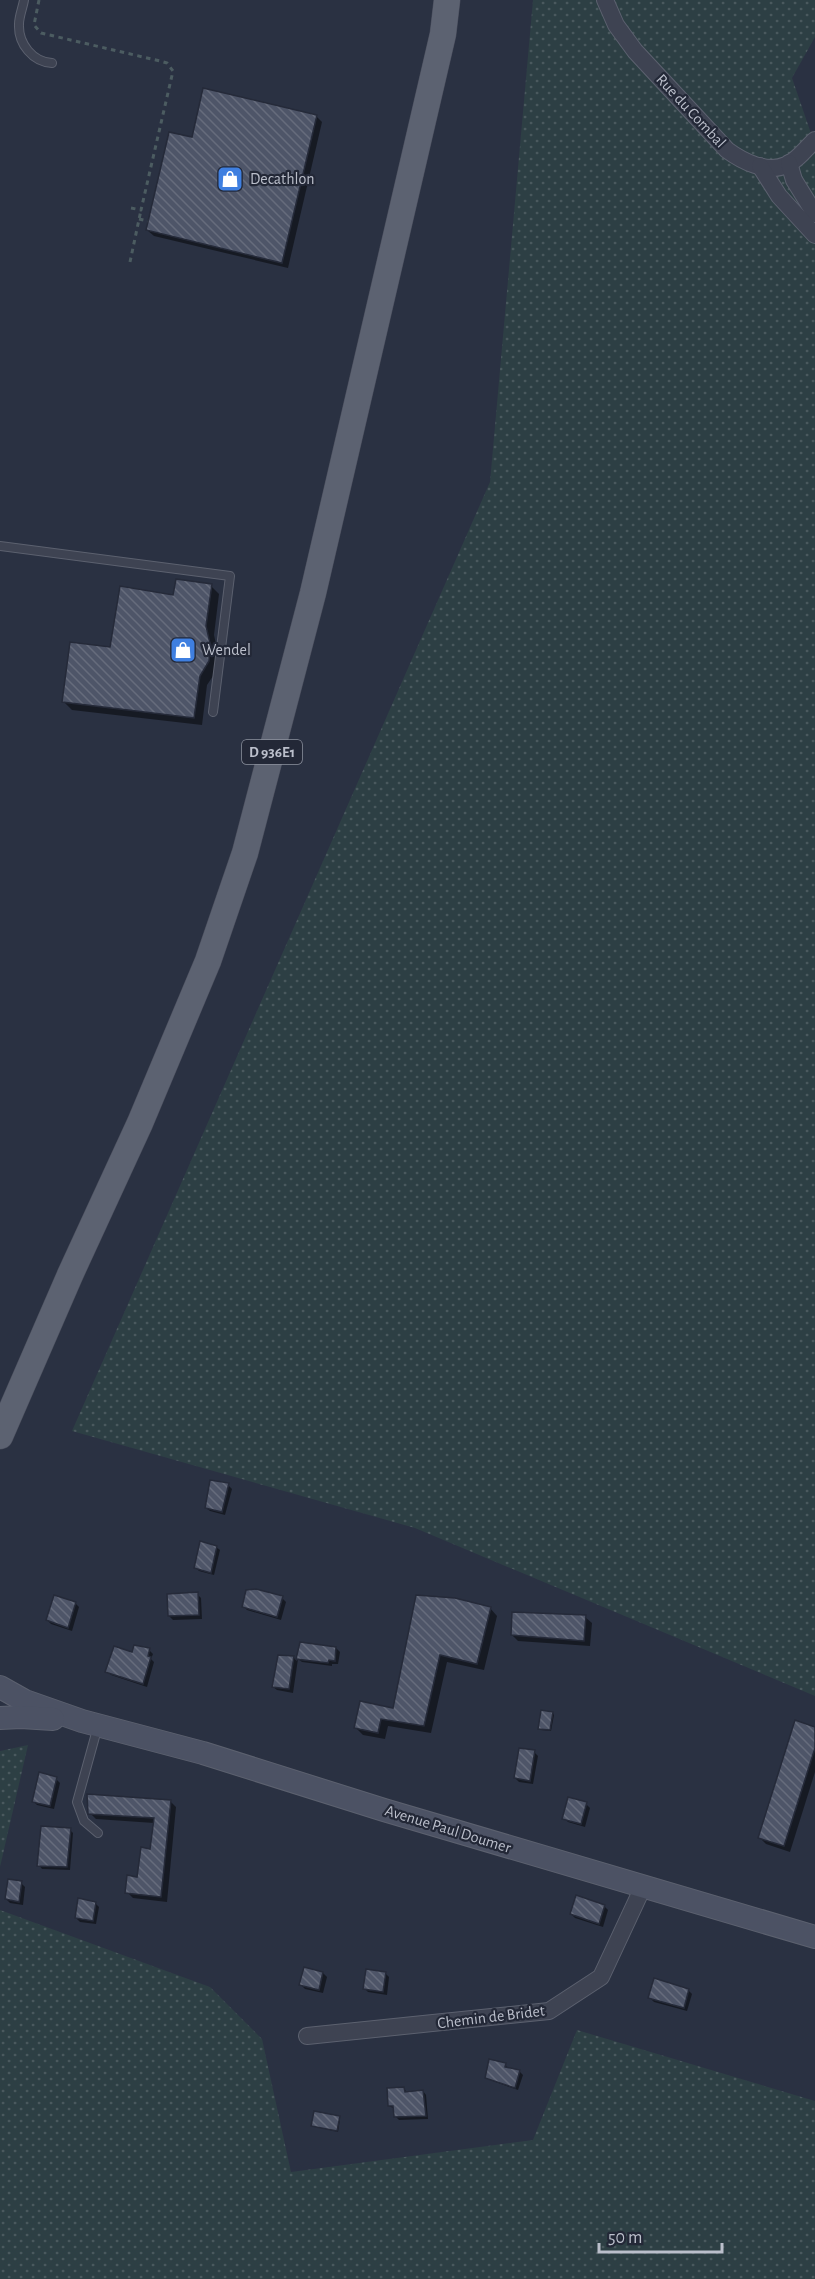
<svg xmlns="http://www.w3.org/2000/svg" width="815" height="2279" font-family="'Alegreya Sans',sans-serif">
  <defs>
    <pattern id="grass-dots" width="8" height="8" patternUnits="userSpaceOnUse" patternTransform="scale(1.5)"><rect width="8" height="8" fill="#2d3f44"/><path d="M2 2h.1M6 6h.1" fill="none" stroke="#4a595e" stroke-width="1.8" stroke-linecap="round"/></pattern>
    <pattern id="building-back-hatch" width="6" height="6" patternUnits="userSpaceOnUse" patternTransform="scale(1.5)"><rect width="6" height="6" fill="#4e5568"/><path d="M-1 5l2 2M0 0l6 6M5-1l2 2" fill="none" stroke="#666c7c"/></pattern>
  </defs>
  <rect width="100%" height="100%" fill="#2a3142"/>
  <g fill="url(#grass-dots)">
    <path d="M 533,0 L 815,0 L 815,37 L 792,78 L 815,145 L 815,1696 L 415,1528 L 72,1431 L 490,482 Z"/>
    <path d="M 28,1745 L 0,1867 L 0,1751 Z"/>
    <path d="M 0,1910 L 210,1987 L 262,2039 L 291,2172 L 533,2140 L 577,2030 L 815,2101 L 815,2279 L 0,2279 Z"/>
  </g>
  <g fill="#0007">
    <path d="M 316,116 L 322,122 L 288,268 L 154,236 L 147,230 L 193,139 Z"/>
    <path d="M 211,586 L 219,594 L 214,635 L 218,653 L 217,670 L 207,685 L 202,725 L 72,710 L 63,701 L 111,648 L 174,596 Z"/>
    <path d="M 228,1485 L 232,1489 L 225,1515 L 210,1511 L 206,1508 Z"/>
    <path d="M 216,1547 L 220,1550 L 214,1575 L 199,1571 L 196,1568 Z"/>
    <path d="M 197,1594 L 201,1598 L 202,1619 L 173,1620 L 169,1616 Z"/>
    <path d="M 418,1597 L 490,1608 L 497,1616 L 484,1670 L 447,1662 L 431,1733 L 388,1726 L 385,1739 L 363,1735 L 356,1728 L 394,1710 Z"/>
    <path d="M 282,1598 L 286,1602 L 281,1620 L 247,1610 L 243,1606 Z"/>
    <path d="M 75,1603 L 79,1607 L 72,1631 L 51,1624 L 47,1620 Z"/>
    <path d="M 585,1617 L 592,1623 L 590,1646 L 518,1641 L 512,1635 Z"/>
    <path d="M 301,1643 L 336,1648 L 340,1652 L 338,1664 L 332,1664 L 332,1666 L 302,1662 L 298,1659 L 293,1693 L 277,1690 L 273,1687 L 280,1656 L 294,1658 L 297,1661 Z"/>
    <path d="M 149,1650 L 153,1654 L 151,1659 L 154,1662 L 147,1687 L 111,1675 L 107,1671 L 133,1653 Z"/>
    <path d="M 553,1713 L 554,1715 L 551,1731 L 541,1730 L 539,1728 Z"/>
    <path d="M 815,1728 L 815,1772 L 790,1852 L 766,1844 L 760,1838 Z"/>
    <path d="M 534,1752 L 538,1756 L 533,1784 L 519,1782 L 515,1778 Z"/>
    <path d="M 56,1779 L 60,1783 L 54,1809 L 37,1805 L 33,1801 Z"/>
    <path d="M 170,1801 L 176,1807 L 167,1902 L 133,1898 L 127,1892 L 138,1878 L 151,1850 L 154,1823 L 96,1819 L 90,1813 Z"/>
    <path d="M 586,1804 L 590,1808 L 585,1827 L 568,1822 L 564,1818 Z"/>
    <path d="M 70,1830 L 73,1833 L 70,1870 L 42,1869 L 39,1865 Z"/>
    <path d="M 21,1883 L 25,1887 L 23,1905 L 10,1903 L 6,1899 Z"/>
    <path d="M 95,1903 L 99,1907 L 96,1924 L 80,1922 L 76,1918 Z"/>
    <path d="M 604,1906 L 608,1910 L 603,1927 L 575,1918 L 571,1914 Z"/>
    <path d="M 323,1973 L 327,1977 L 323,1993 L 305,1989 L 301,1985 Z"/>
    <path d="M 385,1973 L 389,1977 L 387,1995 L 368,1992 L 364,1988 Z"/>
    <path d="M 688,1990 L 692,1994 L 687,2011 L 654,2002 L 650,1998 Z"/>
    <path d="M 505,2064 L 508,2069 L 519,2071 L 523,2075 L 518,2090 L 490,2080 L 486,2077 Z"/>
    <path d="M 404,2089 L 408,2093 L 423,2091 L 426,2095 L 428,2119 L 399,2120 L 395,2116 L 395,2109 L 389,2106 Z"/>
    <path d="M 339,2117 L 340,2119 L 338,2132 L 312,2126 Z"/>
  </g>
  <g fill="url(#building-back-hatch)" stroke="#252a39" stroke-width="1.5">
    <path d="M 203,88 L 317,115 L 282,263 L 146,230 L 169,132 L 192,137 Z"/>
    <path d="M 176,579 L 212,584 L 206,626 L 210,643 L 209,661 L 200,676 L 194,718 L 62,702 L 70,642 L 110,647 L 120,586 L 173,595 Z"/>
    <path d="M 210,1480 L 229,1483 L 222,1512 L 205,1508 Z"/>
    <path d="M 200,1541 L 217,1546 L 211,1573 L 194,1568 Z"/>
    <path d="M 256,1589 L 283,1596 L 277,1617 L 242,1607 L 246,1590 Z"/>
    <path d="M 198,1592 L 199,1615 L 168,1616 L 167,1594 Z"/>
    <path d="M 54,1595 L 76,1602 L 68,1628 L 46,1620 Z"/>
    <path d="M 416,1595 L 455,1598 L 491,1607 L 477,1664 L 440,1655 L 424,1726 L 381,1719 L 378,1733 L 354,1728 L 360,1701 L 393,1708 Z"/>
    <path d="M 512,1612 L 586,1615 L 584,1641 L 511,1635 Z"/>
    <path d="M 300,1642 L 336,1647 L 335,1661 L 329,1660 L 328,1663 L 296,1659 Z"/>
    <path d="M 134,1645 L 150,1648 L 148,1656 L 151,1657 L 143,1684 L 105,1672 L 114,1646 L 132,1652 Z"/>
    <path d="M 278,1655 L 294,1656 L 289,1689 L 272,1687 Z"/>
    <path d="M 541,1710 L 553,1712 L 550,1730 L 538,1729 Z"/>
    <path d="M 795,1720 L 815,1727 L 815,1748 L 784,1846 L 758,1838 Z"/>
    <path d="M 519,1748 L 535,1750 L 530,1781 L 514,1778 Z"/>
    <path d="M 39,1772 L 57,1777 L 50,1806 L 32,1802 Z"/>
    <path d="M 87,1794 L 171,1800 L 161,1897 L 125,1893 L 127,1875 L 137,1877 L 141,1847 L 150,1849 L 154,1818 L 88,1814 Z"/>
    <path d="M 568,1797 L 587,1802 L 581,1824 L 562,1819 Z"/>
    <path d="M 41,1826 L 71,1828 L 67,1867 L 37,1866 Z"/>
    <path d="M 8,1879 L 22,1881 L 19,1902 L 5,1899 Z"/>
    <path d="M 576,1895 L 605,1905 L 599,1924 L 570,1914 Z"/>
    <path d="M 78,1898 L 96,1902 L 93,1921 L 75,1918 Z"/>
    <path d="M 304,1967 L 323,1972 L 319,1990 L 299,1985 Z"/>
    <path d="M 366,1969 L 386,1972 L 383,1992 L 363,1989 Z"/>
    <path d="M 654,1978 L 689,1989 L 684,2008 L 648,1998 Z"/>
    <path d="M 489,2059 L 506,2063 L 505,2067 L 520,2070 L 515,2088 L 485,2078 Z"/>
    <path d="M 404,2087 L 405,2092 L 423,2090 L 426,2116 L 394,2117 L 393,2106 L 388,2106 L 387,2088 Z"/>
    <path d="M 314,2111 L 340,2116 L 337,2131 L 311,2126 Z"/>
  </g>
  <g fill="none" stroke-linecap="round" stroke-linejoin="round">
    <g stroke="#5c616f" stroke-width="10">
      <g id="service">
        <path d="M 24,0 C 23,7 19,16 19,24 C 18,44 33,62 52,63"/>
        <path d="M 0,546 L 230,576 L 213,712"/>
        <path d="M 98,1726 L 77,1802 L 84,1821 L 98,1833"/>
      </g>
    </g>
    <g stroke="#5c616f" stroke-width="18">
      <g id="minor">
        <path d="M 605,0 L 616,25 L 635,51 L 727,150 C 742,161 767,174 786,165 C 797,161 806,148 815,140"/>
        <path d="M 789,163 L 794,180 L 815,214"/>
        <path d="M 760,166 L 779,196 L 815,235"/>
        <path d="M 307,2036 L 549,2011 L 601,1977 L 643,1887"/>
      </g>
    </g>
    <g stroke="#5c616f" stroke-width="24">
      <g id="secondary">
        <path d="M 0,1687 L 25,1701 L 82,1721 L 203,1753 L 384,1810 L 815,1937"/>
        <path d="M 0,1718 L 21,1717 L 53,1719"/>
      </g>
    </g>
    <g stroke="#484c5b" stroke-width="27">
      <path id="primary" d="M 0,1436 L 70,1275 L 140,1123 L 208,961 L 245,853 L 313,593 L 443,34 L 447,0"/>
    </g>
    <g stroke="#4c5c61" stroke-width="3" stroke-dasharray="4.5 4.5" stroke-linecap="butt">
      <path d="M 39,0 L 34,25 L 41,33 L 160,61 L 167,63 L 173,71 L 141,210 L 131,208"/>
      <path d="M 139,219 L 148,221"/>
      <path d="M 130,262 L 141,210"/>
    </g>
    <use href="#service" stroke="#3e4352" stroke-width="8"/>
    <use href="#minor" stroke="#3e4352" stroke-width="16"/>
    <use href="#secondary" stroke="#4c5264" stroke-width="22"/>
    <use href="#primary" stroke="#5c6271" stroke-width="26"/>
  </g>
  <defs>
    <g id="shop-square" transform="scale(1.35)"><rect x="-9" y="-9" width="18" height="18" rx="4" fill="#3f7fe0" stroke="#232837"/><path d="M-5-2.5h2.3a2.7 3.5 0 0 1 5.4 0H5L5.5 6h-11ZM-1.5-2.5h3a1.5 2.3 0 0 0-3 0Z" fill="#fff"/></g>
  </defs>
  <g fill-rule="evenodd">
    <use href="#shop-square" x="230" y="179"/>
    <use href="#shop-square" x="183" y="650"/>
  </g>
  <g text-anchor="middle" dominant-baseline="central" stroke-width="4.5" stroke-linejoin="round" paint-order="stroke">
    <rect fill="#232837" stroke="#8d929f" stroke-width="1.5" x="242" y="740" width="60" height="24" rx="4.5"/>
    <g font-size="15" font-weight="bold" fill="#bbbfcb">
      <text x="272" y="752">D 936E1</text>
    </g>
    <g font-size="16" fill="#bbbfcb" stroke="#232837">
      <text transform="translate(691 111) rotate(47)">Rue du Combal</text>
      <text transform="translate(448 1829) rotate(17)">Avenue Paul Doumer</text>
      <text transform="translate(491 2017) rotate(-7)">Chemin de Bridet</text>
    </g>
    <g font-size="16" fill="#bbbfcb" stroke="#232837" text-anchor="start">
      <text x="250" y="179">Decathlon</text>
      <text x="202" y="650">Wendel</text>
    </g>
  </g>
  <path d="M599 2243v9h123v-9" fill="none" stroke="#bbbfcb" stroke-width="3"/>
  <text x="608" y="2243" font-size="18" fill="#bbbfcb" stroke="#232837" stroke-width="4.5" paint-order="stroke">50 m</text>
</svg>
